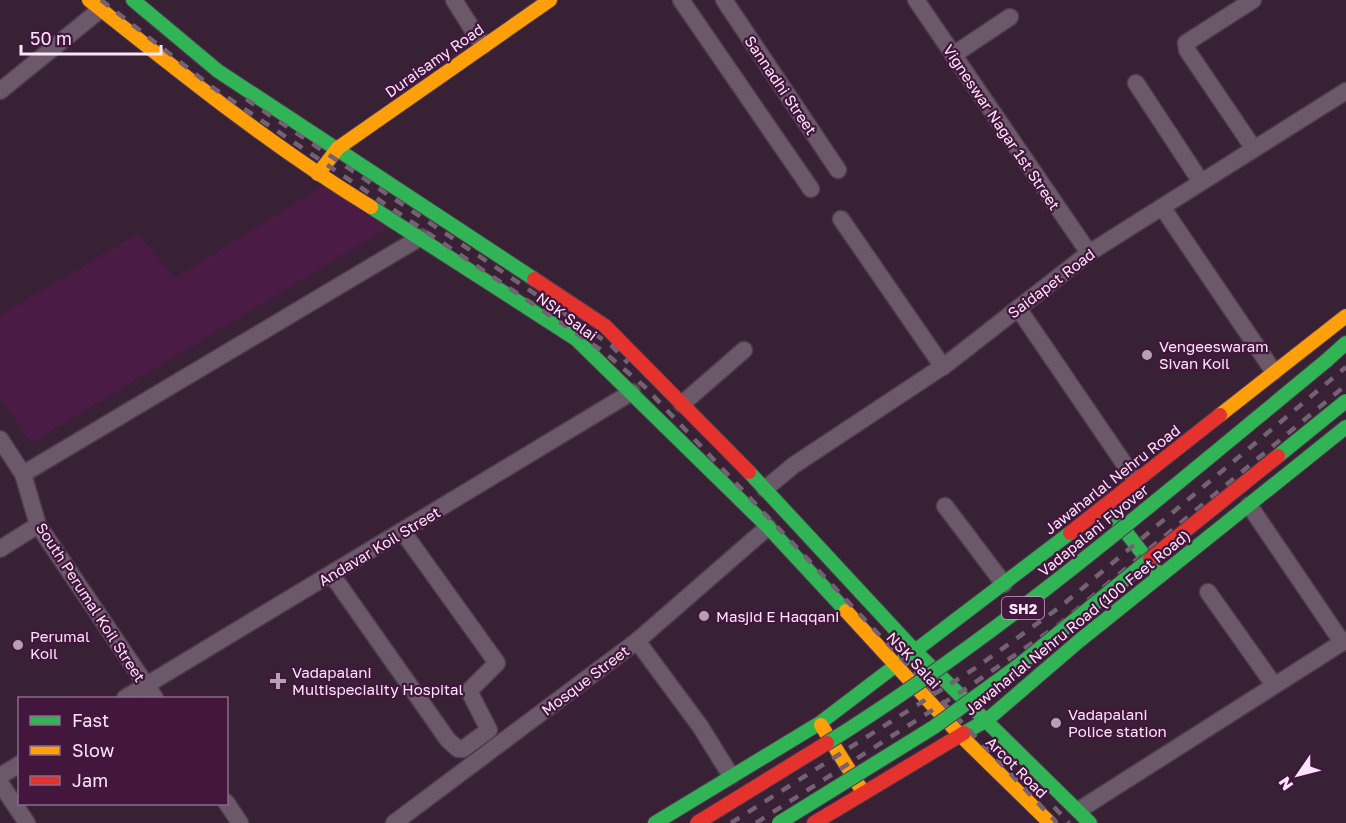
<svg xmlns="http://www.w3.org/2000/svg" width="1346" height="823" font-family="'Golos Text',sans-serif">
  <rect width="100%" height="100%" fill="#382035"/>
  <path fill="#491b45" d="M 337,177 L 403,219 L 31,443 L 0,397 L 0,315 L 138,234 L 175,278 Z"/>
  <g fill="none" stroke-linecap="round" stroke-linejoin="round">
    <g stroke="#4e3b4c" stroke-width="19">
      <g id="street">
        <path d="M 454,0 L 483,46"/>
        <path d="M 681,0 L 811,189"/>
        <path d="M 724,0 L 838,170"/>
        <path d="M 916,0 L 1089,253"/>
        <path d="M 1253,0 L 1186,43 L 1187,50 L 1254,149"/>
        <path d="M 953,55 L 1010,17"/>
        <path d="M 1136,83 L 1201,182"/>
        <path d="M 0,91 L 101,9"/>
        <path d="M 1162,207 L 1274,372"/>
        <path d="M 841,219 L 943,367"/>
        <path d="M 1018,308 L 1136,481"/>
        <path d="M 682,404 L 744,350"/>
        <path d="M 0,439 L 23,474 L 38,525 L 155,698"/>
        <path d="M 23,474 L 421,237"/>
        <path d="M 765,489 L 794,465 L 948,363 L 1089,253 L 1346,91"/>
        <path d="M 1249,505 L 1342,642"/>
        <path d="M 945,506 L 1004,584"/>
        <path d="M 0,549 L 38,525"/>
        <path d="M 332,575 L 448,740 L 458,749 L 463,749 L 489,730 L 469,691 L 497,663 L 403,532"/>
        <path d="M 1208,592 L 1274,685"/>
        <path d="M 637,641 L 700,726 L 731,776"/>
        <path d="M 125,698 L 632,392"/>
        <path d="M 0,776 L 20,764"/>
        <path d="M 0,783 L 27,823"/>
        <path d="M 226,802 L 240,823"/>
        <path d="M 1079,810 L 1346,640"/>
        <path d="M 394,823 L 637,641 L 768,527"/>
      </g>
    </g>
    <g stroke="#4e3b4c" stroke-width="16">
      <g id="fast">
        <path d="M 133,0 L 218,71 L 534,279"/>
        <path d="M 371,207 L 576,339 L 768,527 L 846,611"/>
        <path d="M 1326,361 L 1346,343"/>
        <path d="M 749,472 L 916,652 L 1090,823"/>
        <path d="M 1112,514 L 1160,576"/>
        <path d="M 964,733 L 987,720 L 1079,641 L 1346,427"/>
        <path d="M 655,823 L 820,723 L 1070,533"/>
      </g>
    </g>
    <g stroke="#4e3b4c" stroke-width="16">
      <g id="slow">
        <path d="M 89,0 C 181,73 271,146 371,207"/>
        <path d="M 318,174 L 338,148 L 550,0"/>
        <path d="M 1220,415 L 1346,316"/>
        <path d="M 846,611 L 960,735 L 1050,823"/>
        <path d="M 821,725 L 863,792"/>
      </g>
    </g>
    <g stroke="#4e3b4c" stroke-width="16">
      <g id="jam">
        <path d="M 534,279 L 605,326 L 749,472"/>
        <path d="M 1070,533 L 1220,415"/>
        <path d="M 814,823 L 964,733"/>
      </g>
    </g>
    <use href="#street" stroke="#6b5969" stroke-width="16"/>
    <use href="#fast" stroke="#30b455" stroke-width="14"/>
    <use href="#slow" stroke="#ff9f0a" stroke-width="14"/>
    <use href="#jam" stroke="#e5322d" stroke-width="14"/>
    <g stroke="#746171" stroke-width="4.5" stroke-dasharray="10 10" stroke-linecap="butt">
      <path d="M 101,0 L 212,87 L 604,352 L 645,387 L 1057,823"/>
      <path d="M 246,99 L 611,345 L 628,363"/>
      <path d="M 1054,807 L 1069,823"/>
      <path d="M 731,823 L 977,667 L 1060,607 L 1346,367"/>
      <path d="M 756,823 L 967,688 L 1057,626 L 1346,385"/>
    </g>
    <g stroke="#4e3b4c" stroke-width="16" stroke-linecap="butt">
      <g id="fast-bridge">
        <path d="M 1278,456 L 1346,401"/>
        <path d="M 827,743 C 1005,632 1164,494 1326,361"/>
        <path d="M 779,823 L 934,727 L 1018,666 L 1150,559"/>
      </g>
    </g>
    <g stroke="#4e3b4c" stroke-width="16" stroke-linecap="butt">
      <g id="jam-bridge">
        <path d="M 1150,559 L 1278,456"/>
        <path d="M 697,823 L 827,743"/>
      </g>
    </g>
    <use href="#fast-bridge" stroke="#30b455" stroke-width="14"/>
    <use href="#jam-bridge" stroke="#e5322d" stroke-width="14"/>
  </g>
  <g fill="#b8a0b4" stroke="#42163d" stroke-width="2">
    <circle cx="1147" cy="355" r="6"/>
    <circle cx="704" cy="616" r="6"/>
    <circle cx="18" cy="645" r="6"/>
    <path d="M275 672h6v6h6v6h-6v6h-6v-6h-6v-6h6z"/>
    <circle cx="1056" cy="723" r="6"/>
  </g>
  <g text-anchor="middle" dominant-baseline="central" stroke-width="4.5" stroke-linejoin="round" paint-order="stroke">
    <rect fill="#42163d" stroke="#c5a7c1" stroke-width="1.5" x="1002" y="597" width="42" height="22" rx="4.5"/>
    <g font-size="14" font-weight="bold" fill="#fde5f9">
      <text x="1023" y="608">SH2</text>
    </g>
    <g font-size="15" fill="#fde5f9" stroke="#42163d">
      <text transform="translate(434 60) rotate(-35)">Duraisamy Road</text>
      <text transform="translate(781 85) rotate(56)">Sannadhi Street</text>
      <text transform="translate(1002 127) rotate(56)">Vigneswar Nagar 1st Street</text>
      <text transform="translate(1051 283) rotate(-37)">Saidapet Road</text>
      <text transform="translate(567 316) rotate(36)">NSK Salai</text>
      <text transform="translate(1112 479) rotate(-38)">Jawaharlal Nehru Road</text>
      <text transform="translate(1093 530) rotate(-39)">Vadapalani Flyover</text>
      <text transform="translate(379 546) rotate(-31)">Andavar Koil Street</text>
      <text transform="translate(91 602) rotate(57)">South Perumal Koil Street</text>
      <text transform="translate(1077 622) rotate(-39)">Jawaharlal Nehru Road (100 Feet Road)</text>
      <text transform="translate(914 660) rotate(47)">NSK Salai</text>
      <text transform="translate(585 680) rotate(-37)">Mosque Street</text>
      <text transform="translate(1017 767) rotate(45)">Arcot Road</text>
    </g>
    <g font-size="15" fill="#fde5f9" stroke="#42163d" text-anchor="start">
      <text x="1159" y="346">Vengeeswaram<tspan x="1159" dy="17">Sivan Koil</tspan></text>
      <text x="716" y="616">Masjid E Haqqani</text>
      <text x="30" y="636">Perumal<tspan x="30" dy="17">Koil</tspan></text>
      <text x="292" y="672">Vadapalani<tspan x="292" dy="17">Multispeciality Hospital</tspan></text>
      <text x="1068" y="714">Vadapalani<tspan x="1068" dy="17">Police station</tspan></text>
    </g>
  </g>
  <rect x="18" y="697" width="210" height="108" fill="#42163d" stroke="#8d6988" stroke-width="1.5"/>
  <rect x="30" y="716" width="30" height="9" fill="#30b455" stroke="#8d6988" stroke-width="1.5"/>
  <text x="72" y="727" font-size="18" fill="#fde5f9">Fast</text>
  <rect x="30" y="746" width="30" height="9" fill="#ff9f0a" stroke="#8d6988" stroke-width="1.5"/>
  <text x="72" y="757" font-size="18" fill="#fde5f9">Slow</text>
  <rect x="30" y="776" width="30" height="9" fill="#e5322d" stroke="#8d6988" stroke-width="1.5"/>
  <text x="72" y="787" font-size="18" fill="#fde5f9">Jam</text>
  <g transform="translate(1298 775) rotate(235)" stroke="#42163d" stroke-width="4.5" paint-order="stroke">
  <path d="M0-4.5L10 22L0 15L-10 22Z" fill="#fde5f9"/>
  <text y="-9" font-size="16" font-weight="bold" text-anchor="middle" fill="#fde5f9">N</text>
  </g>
  <path d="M21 45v9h140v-9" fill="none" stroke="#fde5f9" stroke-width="3"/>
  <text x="30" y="45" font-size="18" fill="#fde5f9" stroke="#42163d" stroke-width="4.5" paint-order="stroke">50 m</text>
</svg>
